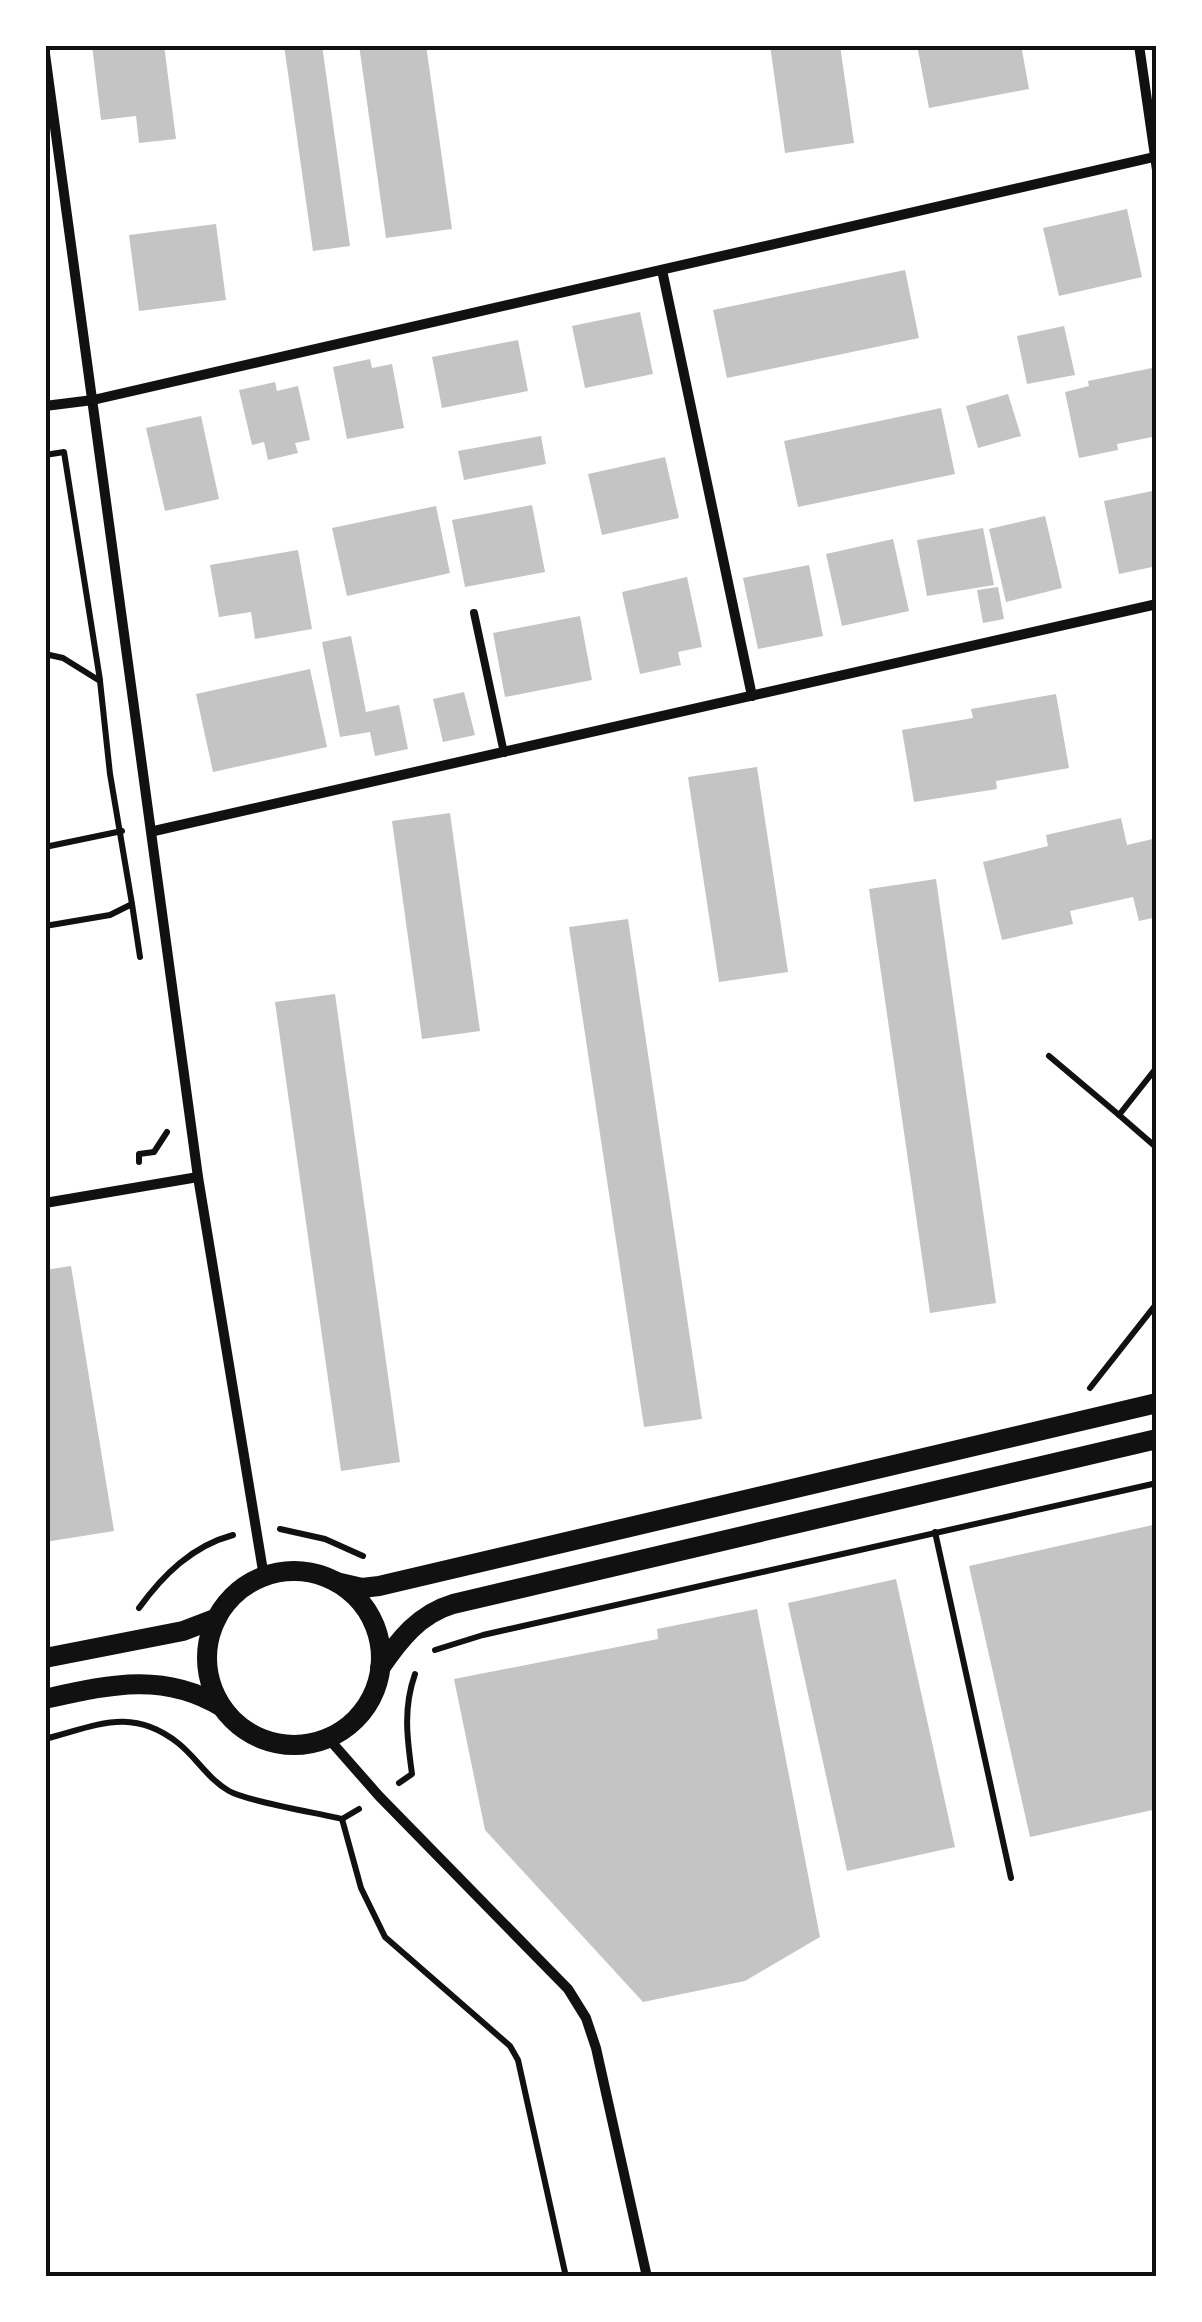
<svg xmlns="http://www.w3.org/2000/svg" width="1202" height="2322" font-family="Lato,sans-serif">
  <rect width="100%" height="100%" fill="#fff"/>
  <g fill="#c4c4c4">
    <path d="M 92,45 L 164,45 L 176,139 L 139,143 L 136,116 L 101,120 Z"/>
    <path d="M 284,45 L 322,45 L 350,246 L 313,251 Z"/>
    <path d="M 359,45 L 426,45 L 452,229 L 386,238 Z"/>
    <path d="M 770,45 L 840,45 L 854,143 L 785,153 Z"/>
    <path d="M 917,45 L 1021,45 L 1029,89 L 929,108 Z"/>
    <path d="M 1127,209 L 1142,277 L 1059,296 L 1043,228 Z"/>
    <path d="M 216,224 L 226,300 L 139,311 L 129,235 Z"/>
    <path d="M 905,270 L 919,338 L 727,378 L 713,310 Z"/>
    <path d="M 640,312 L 653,374 L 585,388 L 572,326 Z"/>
    <path d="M 1064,326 L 1075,375 L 1027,384 L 1017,336 Z"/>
    <path d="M 518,340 L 528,391 L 442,408 L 432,357 Z"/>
    <path d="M 370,359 L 372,368 L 392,364 L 404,428 L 347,439 L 333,367 Z"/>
    <path d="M 1152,368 L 1157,395 L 1157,436 L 1117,444 L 1118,450 L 1079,458 L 1065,392 L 1089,386 L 1088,381 Z"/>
    <path d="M 275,382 L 277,391 L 298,386 L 310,440 L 295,443 L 298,453 L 268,460 L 264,442 L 252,445 L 239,390 Z"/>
    <path d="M 1008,394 L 1021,436 L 978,448 L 966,406 Z"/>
    <path d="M 941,408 L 955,474 L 798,507 L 784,441 Z"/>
    <path d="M 201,416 L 219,499 L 165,511 L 146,428 Z"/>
    <path d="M 541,436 L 546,464 L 464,480 L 458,451 Z"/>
    <path d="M 665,457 L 679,518 L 602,535 L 588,474 Z"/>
    <path d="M 1157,490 L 1157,566 L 1119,574 L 1104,501 Z"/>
    <path d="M 532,505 L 545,572 L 465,587 L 452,520 Z"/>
    <path d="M 436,506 L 450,573 L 347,596 L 332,528 Z"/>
    <path d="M 1045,516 L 1062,588 L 1006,602 L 989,529 Z"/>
    <path d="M 983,528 L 994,585 L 927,596 L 917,540 Z"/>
    <path d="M 893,539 L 909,611 L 842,626 L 826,554 Z"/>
    <path d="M 298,550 L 312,629 L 255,639 L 251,612 L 219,617 L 210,565 Z"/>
    <path d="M 809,565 L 823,636 L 758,649 L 743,578 Z"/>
    <path d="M 687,577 L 702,647 L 678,652 L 681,665 L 640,674 L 622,592 Z"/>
    <path d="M 998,587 L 1004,619 L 983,623 L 977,590 Z"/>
    <path d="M 580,616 L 592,680 L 505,697 L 493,633 Z"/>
    <path d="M 351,636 L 366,712 L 399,705 L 408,749 L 375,756 L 370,732 L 340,737 L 322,642 Z"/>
    <path d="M 310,669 L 327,747 L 213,772 L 196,694 Z"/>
    <path d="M 464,692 L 475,735 L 443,742 L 433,699 Z"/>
    <path d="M 1056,694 L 1069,768 L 996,781 L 997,789 L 914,802 L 902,730 L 973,718 L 971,709 Z"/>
    <path d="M 757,767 L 788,972 L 719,982 L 688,777 Z"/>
    <path d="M 450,813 L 480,1031 L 422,1039 L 392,821 Z"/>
    <path d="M 1121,818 L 1127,845 L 1157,838 L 1157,917 L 1139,921 L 1133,897 L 1070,911 L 1073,924 L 1002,940 L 983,862 L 1048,846 L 1046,835 Z"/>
    <path d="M 936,879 L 996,1303 L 930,1313 L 869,889 Z"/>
    <path d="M 628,919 L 702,1419 L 644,1427 L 569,927 Z"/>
    <path d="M 335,994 L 400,1462 L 341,1471 L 275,1002 Z"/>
    <path d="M 71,1266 L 114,1531 L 45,1542 L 45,1270 Z"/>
    <path d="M 1157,1524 L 1157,1809 L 1030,1837 L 969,1566 Z"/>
    <path d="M 896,1579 L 955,1847 L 847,1871 L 788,1603 Z"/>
    <path d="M 757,1609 L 820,1937 L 745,1981 L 643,2002 L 485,1830 L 454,1679 L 658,1639 L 657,1629 Z"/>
  </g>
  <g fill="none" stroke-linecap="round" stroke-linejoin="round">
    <g stroke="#111" stroke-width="6">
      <path d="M 45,455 L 64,452 L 100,680"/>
      <path d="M 45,654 L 63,658 L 100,681 L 110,774 L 132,904"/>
      <path d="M 45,847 L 122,831"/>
      <path d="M 45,926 L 110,915 L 132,904 L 140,957"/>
      <path d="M 1049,1056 L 1119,1115"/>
      <path d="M 1157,1067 L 1119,1115 L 1157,1148"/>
      <path d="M 139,1162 L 139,1154 L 154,1152 L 167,1132"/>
      <path d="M 1090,1388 L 1157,1303"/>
      <path d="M 280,1529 L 325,1539 L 363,1556"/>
      <path d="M 935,1532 L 1011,1878"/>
      <path d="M 139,1608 C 163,1575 192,1546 233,1535"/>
      <path d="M 435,1650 L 483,1635 L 1157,1483"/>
      <path d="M 45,1739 C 96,1726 131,1706 178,1743 C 196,1757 208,1779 229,1791 C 246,1801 317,1813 342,1819 L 359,1809"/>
      <path d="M 399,1783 L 412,1774 C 407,1738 403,1708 415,1674"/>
      <path d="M 342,1819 L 361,1888 L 385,1937 L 510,2046 L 518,2060 L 566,2277"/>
    </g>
    <path stroke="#111" stroke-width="8" d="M 474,613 L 504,753"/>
    <g stroke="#111" stroke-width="10">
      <path d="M 1139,45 L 1157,170"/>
      <path d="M 45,54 L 198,1177 L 264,1577"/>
      <path d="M 662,270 L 752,696"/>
      <path d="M 45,406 L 93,400 L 1154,157"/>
      <path d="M 154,831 L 1157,604"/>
      <path d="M 45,1203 L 198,1177"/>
      <path d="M 328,1738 L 379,1796 L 568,1989 L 586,2018 L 596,2048 L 647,2277"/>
    </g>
    <g stroke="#111" stroke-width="20">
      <circle cx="294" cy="1658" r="87"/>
      <path d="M 336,1582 L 362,1588 L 379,1586 L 1157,1403"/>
      <path d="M 45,1658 L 183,1631 L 217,1618"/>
      <path d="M 380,1668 C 399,1640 419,1614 453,1604 L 1157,1439"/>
      <path d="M 45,1699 C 108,1685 163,1671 222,1707"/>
    </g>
  </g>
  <rect width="1202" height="2322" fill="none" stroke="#ffffff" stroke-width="95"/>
  <rect x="48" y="48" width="1106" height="2226" fill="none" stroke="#111" stroke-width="4"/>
</svg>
